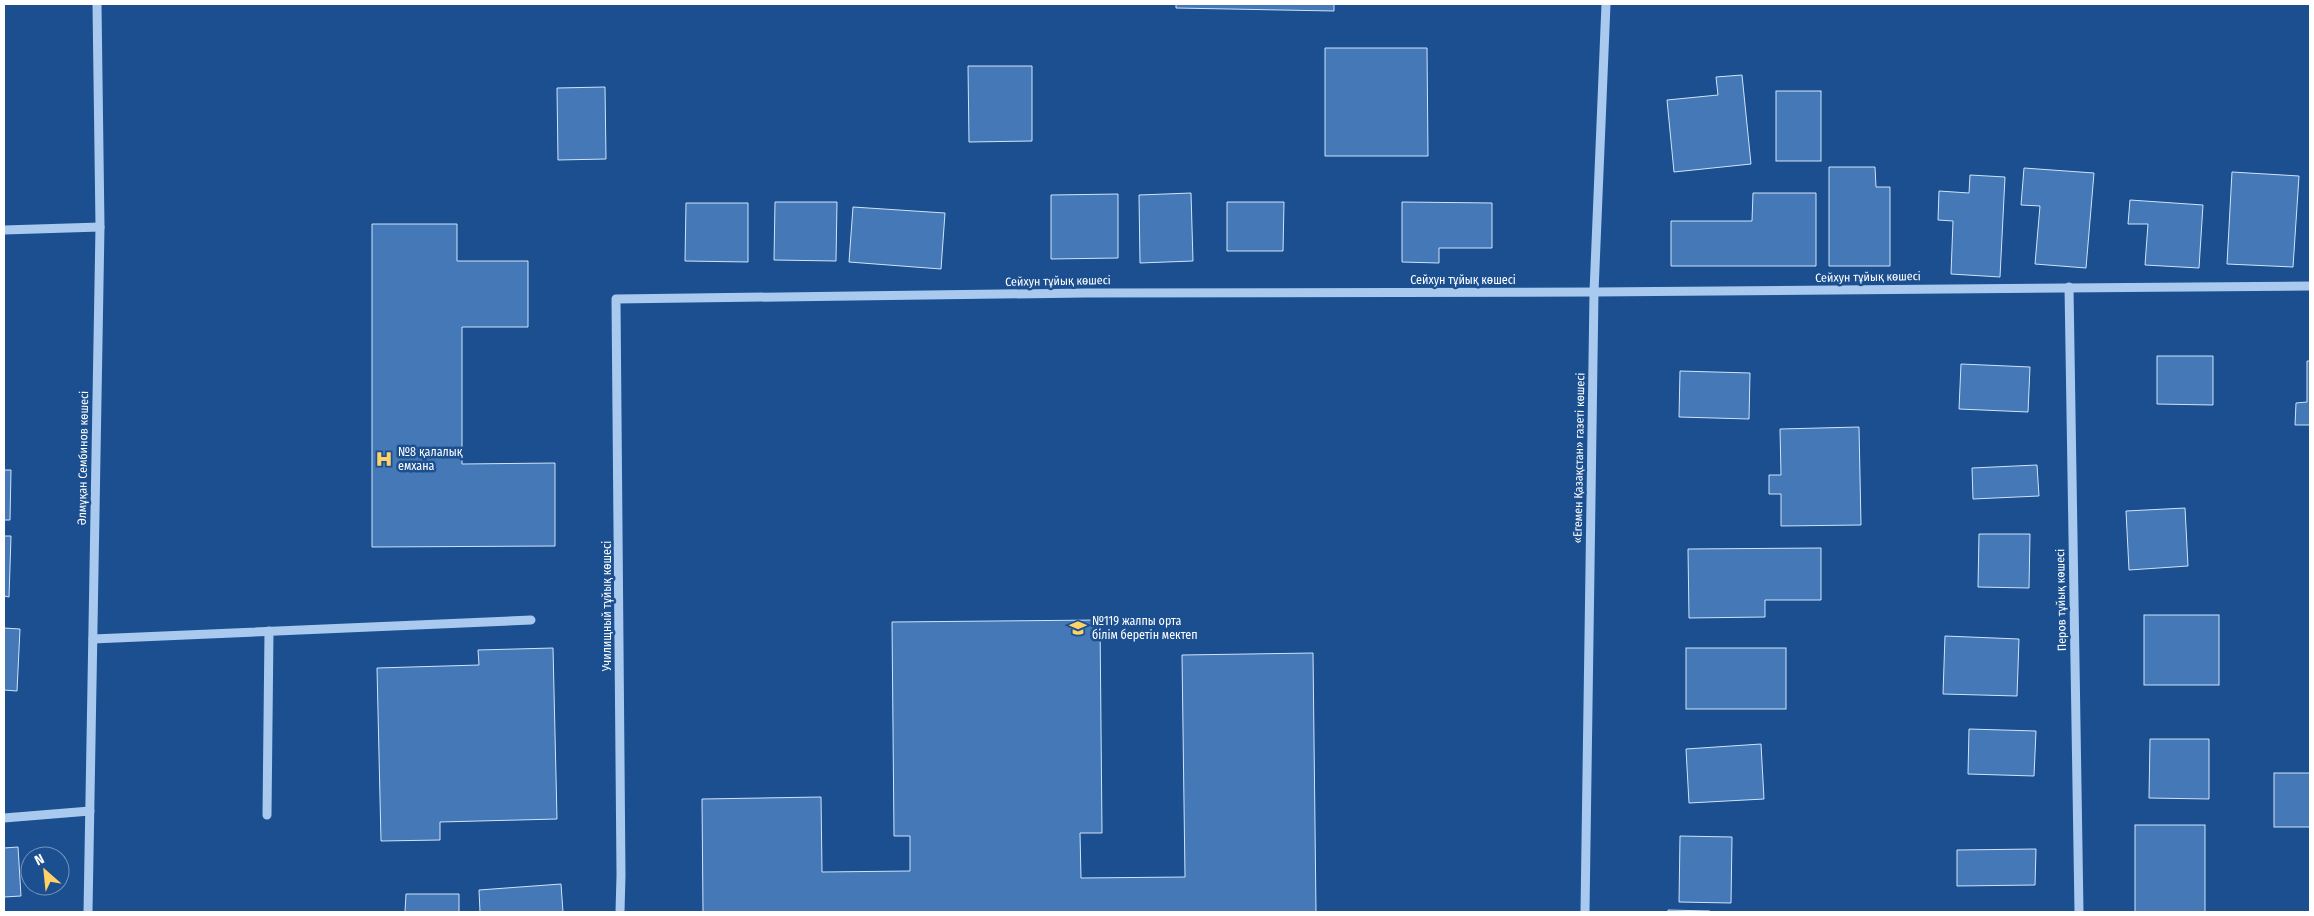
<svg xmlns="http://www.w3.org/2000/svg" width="2314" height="916" font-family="'Fira Sans Condensed',sans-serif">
  <rect width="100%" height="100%" fill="#1b4f8f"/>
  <g fill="#4478b7" stroke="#cfe3fa">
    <path d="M 1176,4 L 1334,4 L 1334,11 L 1176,8 Z"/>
    <path d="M 1325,48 L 1427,48 L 1428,156 L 1325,156 Z"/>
    <path d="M 968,66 L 1032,66 L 1032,141 L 969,142 Z"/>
    <path d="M 1742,75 L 1751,164 L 1674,172 L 1667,100 L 1718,95 L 1716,77 Z"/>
    <path d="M 605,87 L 606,159 L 558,160 L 557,88 Z"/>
    <rect x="1776" y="91" width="45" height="70"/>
    <path d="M 1829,167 L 1875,167 L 1876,187 L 1890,187 L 1890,266 L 1829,266 Z"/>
    <path d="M 2024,168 L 2094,173 L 2086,268 L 2035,264 L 2040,206 L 2021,205 Z"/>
    <path d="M 2232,172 L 2299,176 L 2293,267 L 2227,264 Z"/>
    <path d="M 1970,175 L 2005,177 L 2000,277 L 1951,274 L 1953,221 L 1938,220 L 1939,191 L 1969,193 Z"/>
    <path d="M 1191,193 L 1193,261 L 1140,263 L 1139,195 Z"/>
    <path d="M 1753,193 L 1816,193 L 1816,266 L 1671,266 L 1671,221 L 1752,221 Z"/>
    <path d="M 1118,194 L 1118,258 L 1051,259 L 1051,195 Z"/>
    <path d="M 2130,200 L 2203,205 L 2199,268 L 2145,265 L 2148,224 L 2128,224 Z"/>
    <path d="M 775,202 L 837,202 L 836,261 L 774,260 Z"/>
    <path d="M 1227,202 L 1284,202 L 1283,251 L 1227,251 Z"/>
    <path d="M 1402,202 L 1492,203 L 1492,248 L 1439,248 L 1439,263 L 1402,262 Z"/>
    <path d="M 686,203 L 748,203 L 748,262 L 685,261 Z"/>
    <path d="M 853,207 L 945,213 L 941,269 L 849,262 Z"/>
    <path d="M 372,224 L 457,224 L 457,261 L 528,261 L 528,327 L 462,327 L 462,464 L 555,463 L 555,546 L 372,547 Z"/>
    <path d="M 2157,356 L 2213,356 L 2213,405 L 2157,404 Z"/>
    <path d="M 2307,361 L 2310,361 L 2310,425 L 2295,425 L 2296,403 L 2307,402 Z"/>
    <path d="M 1961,364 L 2030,367 L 2028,412 L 1959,409 Z"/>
    <path d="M 1680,371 L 1750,373 L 1749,419 L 1679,417 Z"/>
    <path d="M 1859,427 L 1861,525 L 1781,526 L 1781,494 L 1769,494 L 1769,475 L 1781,475 L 1780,429 Z"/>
    <path d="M 2037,465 L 2039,496 L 1973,499 L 1972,468 Z"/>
    <path d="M 4,470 L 11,470 L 10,520 L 4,520 Z"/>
    <path d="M 2185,508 L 2188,566 L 2129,570 L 2126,511 Z"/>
    <path d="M 1979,534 L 2030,534 L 2029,588 L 1978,587 Z"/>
    <path d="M 4,536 L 11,536 L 9,597 L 4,596 Z"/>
    <path d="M 1821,548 L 1821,600 L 1765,600 L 1765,617 L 1689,618 L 1688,549 Z"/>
    <rect x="2144" y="615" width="75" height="70"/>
    <path d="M 1100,620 L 1102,833 L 1080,833 L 1081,878 L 1185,877 L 1182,655 L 1313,653 L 1316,912 L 703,912 L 702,799 L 821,797 L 822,872 L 910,871 L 910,836 L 894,836 L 892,622 Z"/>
    <path d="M 4,628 L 20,629 L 17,691 L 4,690 Z"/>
    <path d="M 1945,636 L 2019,639 L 2017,696 L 1943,694 Z"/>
    <path d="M 553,648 L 557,819 L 440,822 L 440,840 L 381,841 L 377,668 L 479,665 L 478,650 Z"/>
    <rect x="1686" y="648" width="100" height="61"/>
    <path d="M 1969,729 L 2036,731 L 2034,776 L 1968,774 Z"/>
    <path d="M 2150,739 L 2209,739 L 2209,799 L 2149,798 Z"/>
    <path d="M 1761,744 L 1764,799 L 1689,803 L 1686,749 Z"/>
    <rect x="2274" y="773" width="36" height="54"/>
    <rect x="2135" y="825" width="70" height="87"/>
    <path d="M 1680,836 L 1732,837 L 1731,903 L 1679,902 Z"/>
    <path d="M 18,847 L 21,896 L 4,897 L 4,848 Z"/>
    <path d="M 2036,849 L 2035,885 L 1957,886 L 1957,850 Z"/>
    <path d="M 561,884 L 563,912 L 480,912 L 479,890 Z"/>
    <path d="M 406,894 L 459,894 L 459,912 L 405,912 Z"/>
    <path d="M 1668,910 L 1710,911 L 1710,912 L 1668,912 Z"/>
  </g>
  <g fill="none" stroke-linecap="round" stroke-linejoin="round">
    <g stroke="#a9c9ee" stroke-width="9">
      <path d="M 4,230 L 100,227"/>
      <path d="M 2069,287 L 2079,912"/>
      <path d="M 93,639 L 531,620"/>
      <path d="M 267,815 L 269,631"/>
      <path d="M 4,818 L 90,811"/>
      <path d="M 88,912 L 100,227 L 97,4"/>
      <path d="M 620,912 L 621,875 L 616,299 L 1085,293 L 1594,292 L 2310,286"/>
      <path d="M 1585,912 L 1594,292 L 1606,4"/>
    </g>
  </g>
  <defs>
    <g id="hospital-bare" transform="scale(1.35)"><path d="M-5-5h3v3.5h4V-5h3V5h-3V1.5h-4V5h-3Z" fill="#ffd166" stroke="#1b4f8f" stroke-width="2.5" paint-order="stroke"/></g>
    <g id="school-bare" transform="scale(1.35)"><path d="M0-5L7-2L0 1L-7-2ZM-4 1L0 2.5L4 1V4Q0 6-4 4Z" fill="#ffd166" stroke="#1b4f8f" stroke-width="2.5" paint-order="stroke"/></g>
  </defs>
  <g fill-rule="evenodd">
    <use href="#hospital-bare" x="384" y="459"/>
    <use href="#school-bare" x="1078" y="628"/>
  </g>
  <g text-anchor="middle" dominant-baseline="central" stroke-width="5" stroke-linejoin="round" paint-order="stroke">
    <g font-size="12" fill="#fff" stroke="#1b4f8f">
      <text transform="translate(1868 277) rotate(-1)">Сейхун тұйық көшесі</text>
      <text x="1463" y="280">Сейхун тұйық көшесі</text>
      <text transform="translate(1058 281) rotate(-1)">Сейхун тұйық көшесі</text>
      <text transform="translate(83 458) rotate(-89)">Әлмұқан Сембинов көшесі</text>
      <text transform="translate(1579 458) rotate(-89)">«Егемен Қазақстан» газеті көшесі</text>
      <text transform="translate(2061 600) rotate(-91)">Перов тұйық көшесі</text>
      <text transform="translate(607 606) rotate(-90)">Училищный тұйық көшесі</text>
    </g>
    <g font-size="12" fill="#fff" stroke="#1b4f8f" text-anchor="start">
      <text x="398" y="452">№8 қалалық<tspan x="398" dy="14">емхана</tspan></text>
      <text x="1092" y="621">№119 жалпы орта<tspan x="1092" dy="14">білім беретін мектеп</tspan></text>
    </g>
  </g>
  <rect width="2314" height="916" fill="none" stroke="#ffffff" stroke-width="10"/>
  <g transform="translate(45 871) rotate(333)"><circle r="24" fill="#1b4f8f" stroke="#7695bc"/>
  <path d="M0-4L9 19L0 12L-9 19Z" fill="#ffd166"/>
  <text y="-8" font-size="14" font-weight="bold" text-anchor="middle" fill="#ffffff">N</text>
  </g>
</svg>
